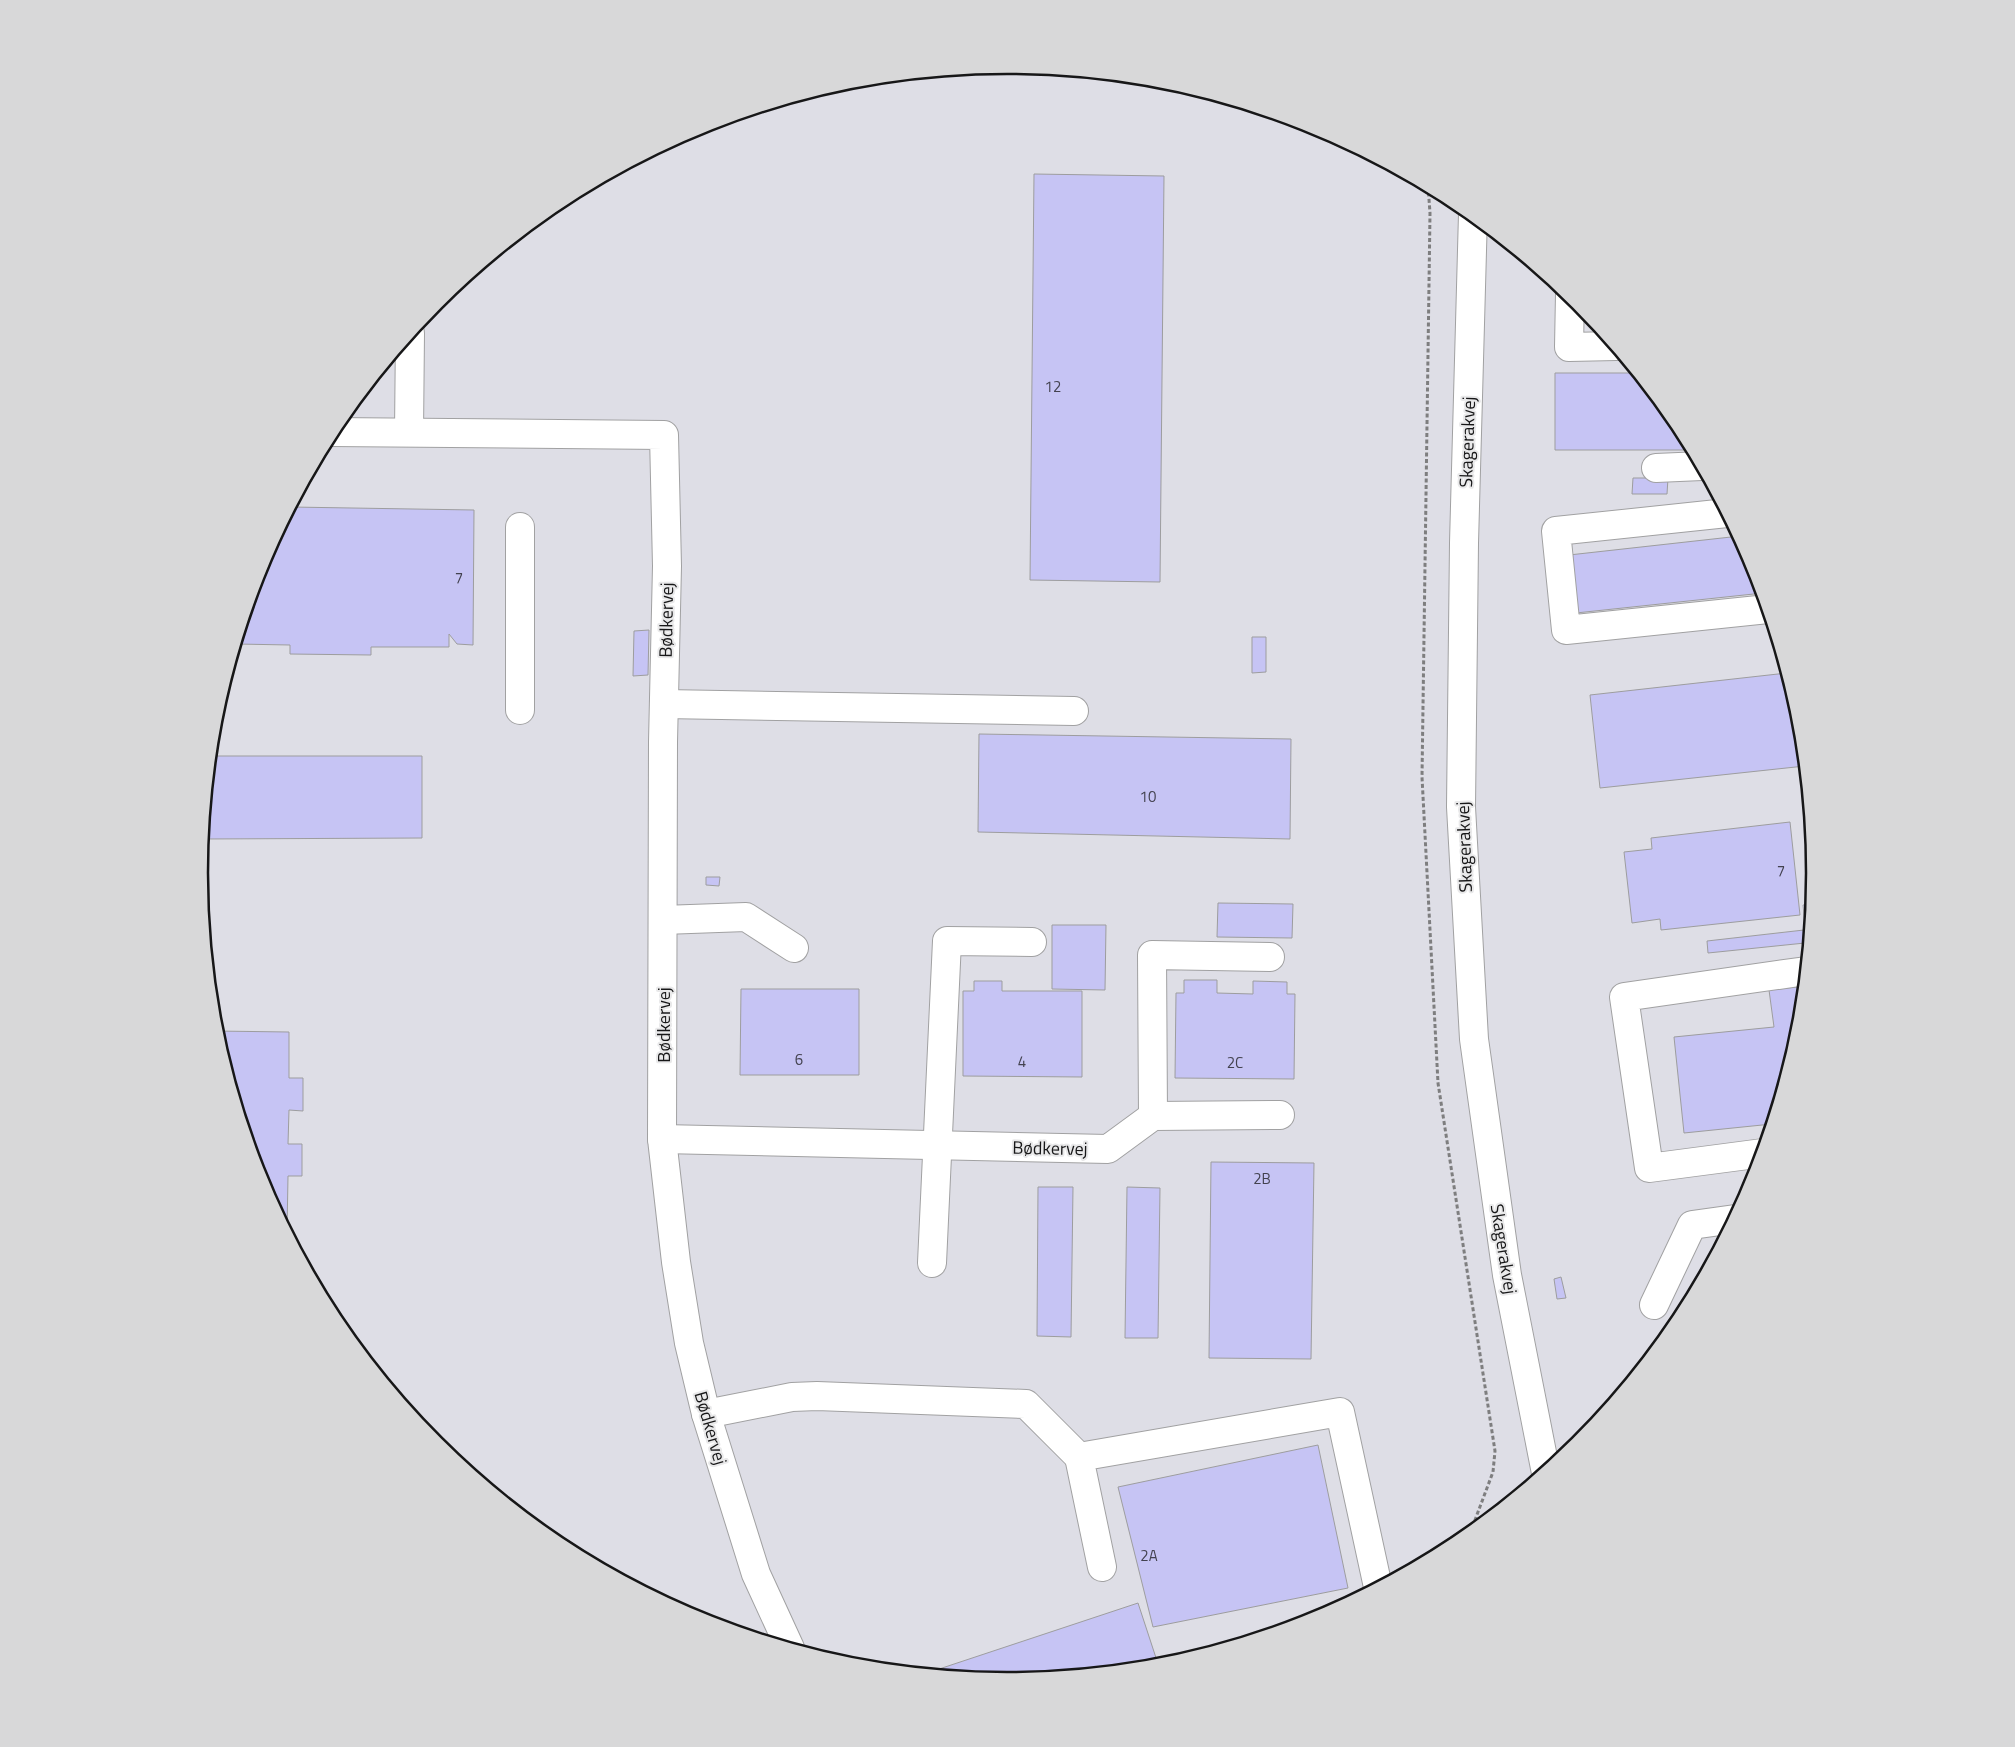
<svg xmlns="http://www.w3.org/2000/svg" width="2015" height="1747" font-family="'Titillium Web',sans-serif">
  <rect width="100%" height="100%" fill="#e9e9ea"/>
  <circle fill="#dedee6" cx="1007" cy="873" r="806"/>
  <g fill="#c6c4f4" stroke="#9d9d9e">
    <path d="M 1034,174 L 1164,176 L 1160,582 L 1030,580 Z"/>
    <path d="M 1555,373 L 1638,373 L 1680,425 L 1693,450 L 1555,450 Z"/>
    <path d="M 1633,478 L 1668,478 L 1667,494 L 1632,494 Z"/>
    <path d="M 291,507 L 474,510 L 473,645 L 457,644 L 449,634 L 449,647 L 371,647 L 371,655 L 290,654 L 290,645 L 236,644 L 261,564 Z"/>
    <path d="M 1740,536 L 1755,564 L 1763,593 L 1576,613 L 1569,555 Z"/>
    <path d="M 649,630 L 648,675 L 633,676 L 634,631 Z"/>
    <path d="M 1252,637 L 1266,637 L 1266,672 L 1252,673 Z"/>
    <path d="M 1787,673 L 1801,716 L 1805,766 L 1600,788 L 1590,695 Z"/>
    <path d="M 979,734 L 1291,739 L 1290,839 L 978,832 Z"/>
    <path d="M 211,756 L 422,756 L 422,838 L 202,839 Z"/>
    <path d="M 1790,822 L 1800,915 L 1661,930 L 1660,919 L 1632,923 L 1624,852 L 1652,849 L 1651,838 Z"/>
    <path d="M 706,877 L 720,877 L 719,886 L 706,885 Z"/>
    <path d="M 1218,903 L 1293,904 L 1292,938 L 1217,937 Z"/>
    <path d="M 1813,904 L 1809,945 L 1807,945 L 1803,905 Z"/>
    <path d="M 1052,925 L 1106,925 L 1105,990 L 1052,989 Z"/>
    <path d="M 1804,930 L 1805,943 L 1708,953 L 1707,941 Z"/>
    <path d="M 1184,980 L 1217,980 L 1217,993 L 1253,994 L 1253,981 L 1287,982 L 1287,994 L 1295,994 L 1294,1079 L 1175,1078 L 1176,993 L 1184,993 Z"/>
    <path d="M 974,981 L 1002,981 L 1002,991 L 1082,991 L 1082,1077 L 963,1076 L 963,991 L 974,991 Z"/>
    <path d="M 1805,986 L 1800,1032 L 1772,1124 L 1684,1133 L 1674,1037 L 1774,1027 L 1769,990 Z"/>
    <path d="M 741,989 L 859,989 L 859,1075 L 740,1075 Z"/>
    <path d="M 214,1031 L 289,1032 L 289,1078 L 303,1078 L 303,1111 L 289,1110 L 288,1144 L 302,1144 L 302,1176 L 288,1176 L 287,1232 L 260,1183 Z"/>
    <path d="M 1211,1162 L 1314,1163 L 1311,1359 L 1209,1358 Z"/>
    <path d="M 1038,1187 L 1073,1187 L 1071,1337 L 1037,1336 Z"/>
    <path d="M 1127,1187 L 1160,1188 L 1158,1338 L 1125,1338 Z"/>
    <path d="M 1561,1277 L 1566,1298 L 1557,1299 L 1554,1279 Z"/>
    <path d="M 1318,1445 L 1348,1588 L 1153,1627 L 1118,1487 Z"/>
    <path d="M 1138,1603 L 1159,1667 L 1007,1682 L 924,1674 Z"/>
  </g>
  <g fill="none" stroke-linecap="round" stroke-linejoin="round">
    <g stroke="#a1a1a2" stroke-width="30">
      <g id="minor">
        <path d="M 1473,214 L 1464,543 L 1461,807 L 1474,1039 L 1507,1275 L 1546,1473"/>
        <path d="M 1570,294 L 1569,347 L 1616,346"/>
        <path d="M 331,432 L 664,435 L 667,566 L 663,742 L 662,1139 L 676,1262 L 689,1343 L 706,1414 L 756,1574 L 790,1648"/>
        <path d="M 409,432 L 410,333"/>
        <path d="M 1656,468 L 1702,466"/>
        <path d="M 1727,513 L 1556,531 L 1566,630 L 1768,609"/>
        <path d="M 520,527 L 520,710"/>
        <path d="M 664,704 L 1074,711"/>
        <path d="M 663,920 L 746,917 L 794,948"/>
        <path d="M 1153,1116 L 1152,955 L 1270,957"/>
        <path d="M 662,1139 L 1108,1149 L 1153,1116 L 1280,1115"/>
        <path d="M 1763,1153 L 1649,1168 L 1624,997 L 1806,971"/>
        <path d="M 932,1263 L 947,941 L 1032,942"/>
        <path d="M 1654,1305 L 1692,1225 L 1735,1219"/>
        <path d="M 706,1414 L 792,1397 L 817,1396 L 1026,1404 L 1079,1457"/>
        <path d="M 1102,1567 L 1079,1457 L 1340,1412 L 1378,1587"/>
      </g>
    </g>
    <path stroke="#7e7e7f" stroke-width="3" stroke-dasharray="4 2.5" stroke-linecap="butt" d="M 1428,186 L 1430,213 L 1422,777 L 1438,1083 L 1495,1451 L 1493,1472 L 1469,1536"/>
    <use href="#minor" stroke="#fff" stroke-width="28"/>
  </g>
  <g text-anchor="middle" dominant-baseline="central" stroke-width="4" stroke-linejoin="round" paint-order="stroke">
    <g font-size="15" fill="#43424f">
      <text x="1053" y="386">12</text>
      <text x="459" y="577">7</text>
      <text x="1148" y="796">10</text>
      <text x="1781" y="870">7</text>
      <text x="799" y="1059">6</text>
      <text x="1022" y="1061">4</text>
      <text x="1235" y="1062">2C</text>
      <text x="1262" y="1178">2B</text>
      <text x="1149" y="1555">2A</text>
    </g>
    <g font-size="18" fill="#171718" stroke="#e9e9ea">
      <text transform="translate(1467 442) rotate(-88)">Skagerakvej</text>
      <text transform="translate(666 620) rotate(-89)">Bødkervej</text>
      <text transform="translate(1464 847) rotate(-92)">Skagerakvej</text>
      <text transform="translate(663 1025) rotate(-90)">Bødkervej</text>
      <text transform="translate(1050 1148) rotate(1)">Bødkervej</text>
      <text transform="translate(1504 1249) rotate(81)">Skagerakvej</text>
      <text transform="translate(711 1428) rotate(74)">Bødkervej</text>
    </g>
  </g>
  <path d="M0 0H2015V1747H0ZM208 873a799 799 0 1 1 1598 0a799 799 0 1 1-1598 0Z" fill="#d8d8d9" fill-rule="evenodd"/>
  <path fill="none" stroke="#171718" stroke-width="2.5" d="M208 873a799 799 0 1 1 1598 0a799 799 0 1 1-1598 0Z"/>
</svg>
